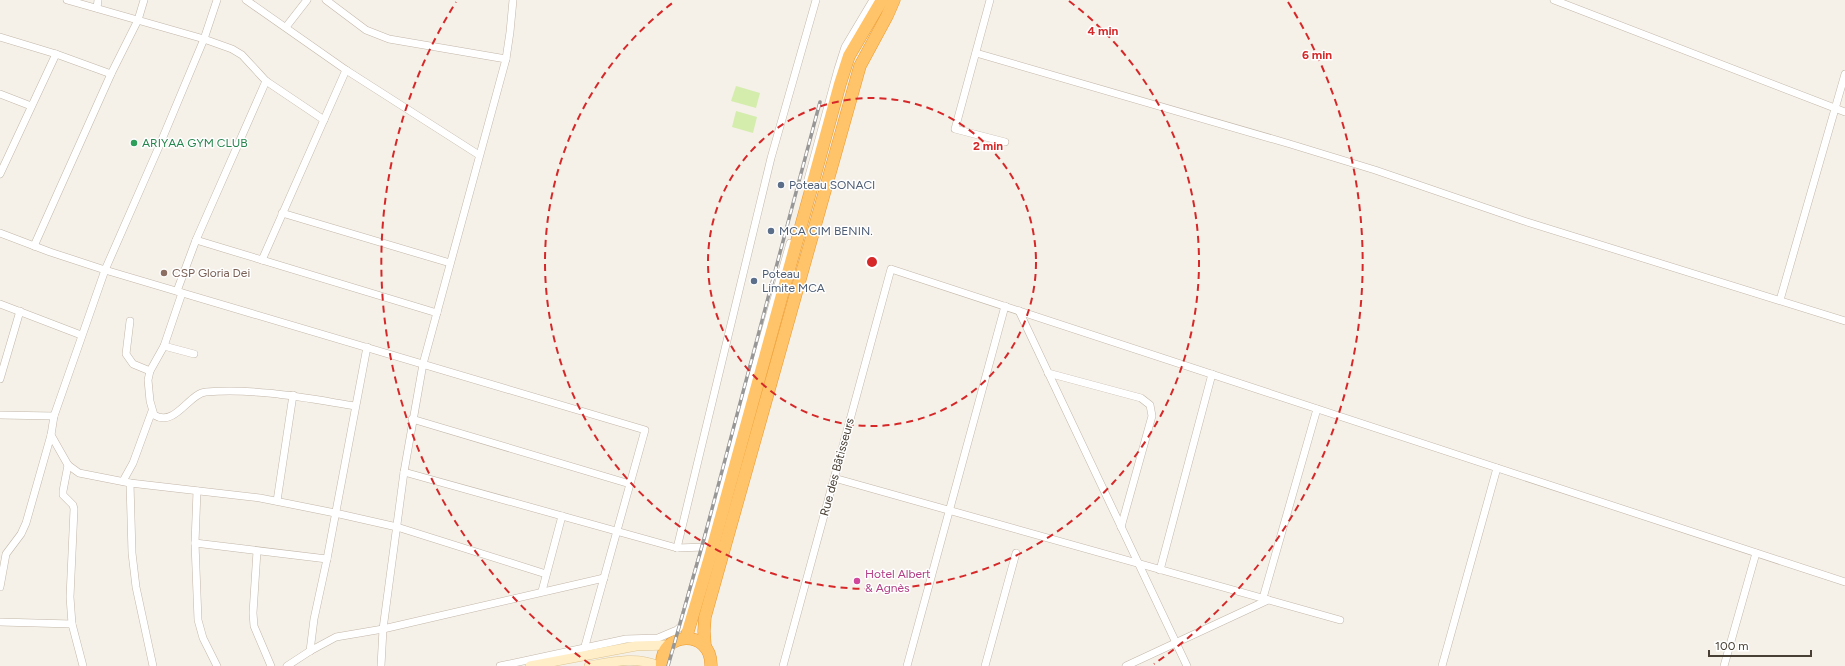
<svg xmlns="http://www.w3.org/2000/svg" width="1845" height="666" font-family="Figtree,sans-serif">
  <rect width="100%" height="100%" fill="#f5f0e8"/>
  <g fill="#d4edad">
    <path d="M 736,86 L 760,93 L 756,108 L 731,101 Z"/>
    <path d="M 736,111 L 757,117 L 753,133 L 732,127 Z"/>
  </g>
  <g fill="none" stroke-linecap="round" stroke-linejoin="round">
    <g stroke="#c2b7a9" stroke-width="8">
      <g id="street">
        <path d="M 67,0 L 204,39 L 232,49 L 242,55 L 266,81 L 324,120"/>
        <path d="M 246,0 L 346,70 L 479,155"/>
        <path d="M 326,0 L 366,30 L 389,39 L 506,59"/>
        <path d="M 990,0 L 955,129 L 1005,142"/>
        <path d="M 1554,0 L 1845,112"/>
        <path d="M 97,8 L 98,0"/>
        <path d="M 286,27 L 307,0"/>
        <path d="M 0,37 L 56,54 L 111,74"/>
        <path d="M 976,53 L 1290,144 L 1375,170 L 1524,221 L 1845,321"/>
        <path d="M 0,94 L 31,106"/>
        <path d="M 0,174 L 56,54"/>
        <path d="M 807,183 L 838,69 L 845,47 L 873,0"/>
        <path d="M 282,213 L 450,263"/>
        <path d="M 0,233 L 50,252 L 105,270 L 645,430 L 585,646 L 584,655"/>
        <path d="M 196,240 L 437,313"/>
        <path d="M 34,246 L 111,74 L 138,20 L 144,0"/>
        <path d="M 262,260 L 346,70"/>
        <path d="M 177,291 L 196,240 L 266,81"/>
        <path d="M 182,293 L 164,346 L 150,371 L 148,380 L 150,401 L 154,415 C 175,428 189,393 206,392 C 257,388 305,398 355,406"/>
        <path d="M 1780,300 L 1845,74"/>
        <path d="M 0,304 L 81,335"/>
        <path d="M 1019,311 L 1187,666"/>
        <path d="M 130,321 L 126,354 L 133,364 L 150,371"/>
        <path d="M 164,346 L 194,354"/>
        <path d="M 1048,373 L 1141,398 L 1150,405 L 1152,416 L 1121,527"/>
        <path d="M 0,379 L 20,311"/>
        <path d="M 0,415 L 54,416"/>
        <path d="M 412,419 L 630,484"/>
        <path d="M 51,435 L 68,465 L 79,473 L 130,483 L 260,498 L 335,513 L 397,527 L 546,574"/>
        <path d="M 68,465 L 63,491 L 63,495 L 73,505 L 74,509 L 70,597 L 72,624 L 83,666"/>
        <path d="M 404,472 L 677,548 L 705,547"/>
        <path d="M 834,478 L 1340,620"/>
        <path d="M 123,481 L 133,463 L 152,411"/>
        <path d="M 130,483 L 132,553 L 136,587 L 153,666"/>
        <path d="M 197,491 L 195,543 L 198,620 L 203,638 L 217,666"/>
        <path d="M 277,501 L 293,395"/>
        <path d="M 195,543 L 327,559"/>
        <path d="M 677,548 L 771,158 L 816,0"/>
        <path d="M 257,551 L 253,613 L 254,626 L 271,666"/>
        <path d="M 1160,570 L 1212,374"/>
        <path d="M 0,587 L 6,554 L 21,534 L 26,523 L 51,435 L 54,416 L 105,270 L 158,149 L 204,39 L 217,0"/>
        <path d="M 542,591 L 562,516"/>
        <path d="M 1263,598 L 1317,409"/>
        <path d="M 0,622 L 72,624"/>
        <path d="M 310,651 L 314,619 L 327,559 L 367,347"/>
        <path d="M 287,666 L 310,651 L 336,637 L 383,629 L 604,578"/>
        <path d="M 381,666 L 383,629 L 404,472 L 423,364 L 506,59 L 510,32 L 513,0"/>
        <path d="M 500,666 L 626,639 L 658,638 L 677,630 L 682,625 L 790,243"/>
        <path d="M 783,666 L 891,269 L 1845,582"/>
        <path d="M 907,666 L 1005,306"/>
        <path d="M 985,666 L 1016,553"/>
        <path d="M 1126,666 L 1268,600"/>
        <path d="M 1442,666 L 1497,468"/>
        <path d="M 1724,666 L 1756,553"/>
      </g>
    </g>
    <g stroke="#ddc595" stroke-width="10">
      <g id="secondary">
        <path d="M 530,666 L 636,646 L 669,645"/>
        <path d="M 589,666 C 612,662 637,656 658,666"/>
      </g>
    </g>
    <g stroke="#ec992b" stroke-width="13">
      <g id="highway">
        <path d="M 686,638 L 710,557 L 840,84 L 849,56 L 882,0"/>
        <path d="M 705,646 L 704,631 L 705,617 L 860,66 L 887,16 L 894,0"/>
        <path d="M 662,666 C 659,631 712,628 711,666"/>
      </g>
    </g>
    <use href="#street" stroke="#fff" stroke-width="7"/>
    <use href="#secondary" stroke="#ffeec8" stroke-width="9"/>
    <use href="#highway" stroke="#ffc369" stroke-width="12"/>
    <g stroke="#979797" stroke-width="3.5">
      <path id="rail" d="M 668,666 L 704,539 L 820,102"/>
    </g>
    <use href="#rail" stroke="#fff" stroke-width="2" stroke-dasharray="6" stroke-linecap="butt"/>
  </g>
  <g fill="none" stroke="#d62828" stroke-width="2" stroke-dasharray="7 5">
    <circle cx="872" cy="262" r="164"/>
    <path d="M1069 1A327 327 0 1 1 675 1"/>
    <path d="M590 664A491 491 0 0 1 456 2M1288 2A491 491 0 0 1 1154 664"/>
  </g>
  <circle fill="#2e9e5b" stroke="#fff" stroke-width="1.5" cx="134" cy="143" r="4"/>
  <g fill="#5c6f8a" stroke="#fff" stroke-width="1.5">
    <circle cx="781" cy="185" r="4"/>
    <circle cx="771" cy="231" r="4"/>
    <circle cx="754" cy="281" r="4"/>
  </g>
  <circle fill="#8d6e63" stroke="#fff" stroke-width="1.5" cx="164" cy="273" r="4"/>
  <circle fill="#d1479c" stroke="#fff" stroke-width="1.5" cx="857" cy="581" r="4"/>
  <g text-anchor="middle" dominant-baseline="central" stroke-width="3" stroke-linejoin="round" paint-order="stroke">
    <g font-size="12" fill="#27864d" stroke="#fff" text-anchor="start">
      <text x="142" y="143">ARIYAA GYM CLUB</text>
    </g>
    <g font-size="12" fill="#4e5e75" stroke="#fff" text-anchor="start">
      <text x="789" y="185">Poteau SONACI</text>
      <text x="779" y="231">MCA CIM BENIN.</text>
      <text x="762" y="274">Poteau<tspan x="762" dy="14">Limite MCA</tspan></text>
    </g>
    <g font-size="12" fill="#785e54" stroke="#fff" text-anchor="start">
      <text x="172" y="273">CSP Gloria Dei</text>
    </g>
    <g font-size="12" fill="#494035" stroke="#fff">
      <text transform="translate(837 467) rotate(-75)">Rue des Bâtisseurs</text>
    </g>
    <g font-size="12" fill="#b23c85" stroke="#fff" text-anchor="start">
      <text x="865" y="574">Hotel Albert<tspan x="865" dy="14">&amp; Agnès</tspan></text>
    </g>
  </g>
  <circle cx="872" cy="262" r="6" fill="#d62828" stroke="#fff" stroke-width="2"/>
  <g font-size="12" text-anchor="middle" font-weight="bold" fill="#d62828" stroke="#fff" stroke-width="3" stroke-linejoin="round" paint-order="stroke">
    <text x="1103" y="35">4 min</text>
    <text x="1317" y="59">6 min</text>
    <text x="988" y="150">2 min</text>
  </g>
  <path d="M1709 650v6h102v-6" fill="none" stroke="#494035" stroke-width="2"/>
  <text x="1715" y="650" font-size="12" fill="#494035" stroke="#ffffff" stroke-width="3" paint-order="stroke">100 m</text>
</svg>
